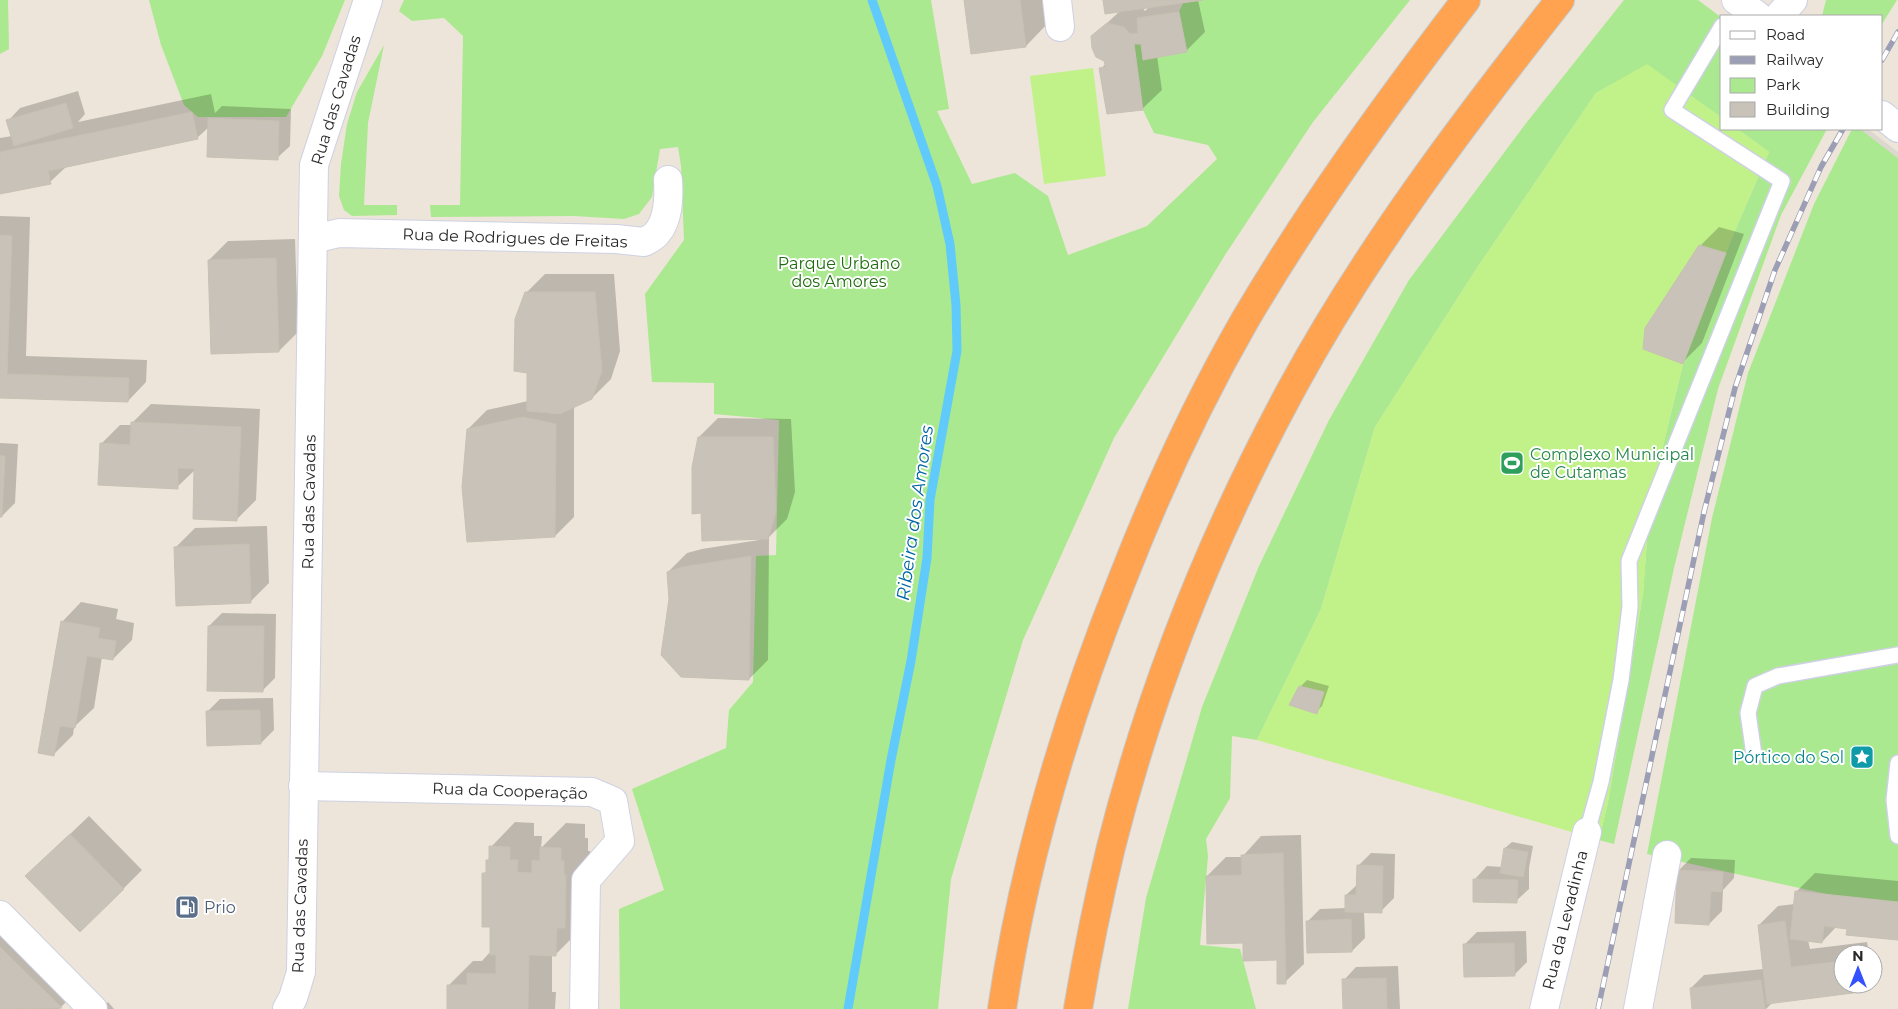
<svg xmlns="http://www.w3.org/2000/svg" width="1898" height="1009" font-family="Montserrat,sans-serif">
  <rect width="100%" height="100%" fill="#ede5d9"/>
  <g fill="#aae98f">
    <path d="M 0,0 L 8,0 L 9,49 L 0,54 Z"/>
    <path d="M 149,0 L 345,0 L 322,56 L 286,117 L 198,117 L 184,105 L 161,45 Z"/>
    <path d="M 404,0 L 931,0 L 949,109 L 937,111 L 972,184 L 1015,173 L 1048,196 L 1068,255 L 1147,226 L 1217,159 L 1208,145 L 1154,133 L 1143,110 L 1134,44 L 1141,44 L 1144,59 L 1186,52 L 1179,12 L 1183,3 L 1203,0 L 1410,0 L 1313,122 L 1225,255 L 1114,438 L 1023,640 L 951,879 L 938,1009 L 620,1009 L 619,909 L 664,890 L 632,789 L 726,748 L 729,710 L 753,682 L 756,556 L 776,555 L 779,420 L 714,414 L 714,383 L 652,382 L 645,294 L 684,240 L 681,166 L 678,147 L 660,149 L 652,197 L 639,214 L 624,219 L 574,216 L 431,217 L 430,205 L 460,205 L 463,36 L 444,18 L 412,21 L 399,11 Z"/>
    <path d="M 1624,0 L 1698,0 L 1722,18 L 1722,118 L 1647,65 L 1596,93 L 1475,271 L 1375,427 L 1321,609 L 1257,740 L 1232,736 L 1230,798 L 1206,839 L 1208,856 L 1200,945 L 1240,949 L 1256,1009 L 1128,1009 L 1146,898 L 1202,707 L 1259,566 L 1329,420 L 1409,280 L 1527,122 Z"/>
    <path d="M 1826,0 L 1897,0 L 1882,24 L 1882,16 L 1822,16 Z"/>
    <path d="M 384,45 L 368,123 L 364,205 L 397,205 L 397,215 L 352,216 L 344,210 L 339,196 L 341,164 L 347,124 L 357,92 Z"/>
    <path d="M 1737,129 L 1827,129 L 1781,215 L 1718,389 L 1674,568 L 1614,844 L 1599,840 L 1608,802 L 1643,594 L 1650,499 L 1683,364 L 1731,240 L 1769,152 Z"/>
    <path d="M 1852,129 L 1861,129 L 1898,158 L 1898,910 L 1647,854 L 1712,518 L 1748,373 L 1814,204 Z"/>
  </g>
  <g fill="#c1f289">
    <path d="M 1647,64 L 1722,118 L 1722,129 L 1737,129 L 1769,152 L 1731,240 L 1683,364 L 1650,499 L 1643,594 L 1608,802 L 1599,840 L 1257,740 L 1321,609 L 1375,427 L 1475,271 L 1596,93 Z"/>
    <path d="M 1093,68 L 1106,176 L 1044,184 L 1030,76 Z"/>
  </g>
  <path fill="#dcd8d0" d="M 1860,129 L 1868,129 L 1898,152 L 1898,158 Z"/>
  <g fill="#0003" fill-rule="evenodd">
    <path d="M 965,0 L 1047,0 L 1050,21 L 1026,46 Z"/>
    <path d="M 1104,0 L 1198,0 L 1205,32 L 1186,51 L 1157,56 L 1162,90 L 1143,108 L 1101,69 L 1106,63 L 1093,36 L 1120,11 ZM 1150,6 L 1145,11 L 1142,7 Z"/>
    <path d="M 78,91 L 85,114 L 78,122 L 211,94 L 215,113 L 222,106 L 291,109 L 290,146 L 277,158 L 209,127 L 197,138 L 67,166 L 50,182 L 0,193 L 0,138 L 12,136 L 8,121 L 20,108 Z"/>
    <path d="M 0,216 L 30,217 L 26,356 L 147,360 L 146,382 L 128,401 L 0,397 Z"/>
    <path d="M 1719,227 L 1744,234 L 1702,343 L 1683,362 L 1700,246 Z"/>
    <path d="M 295,239 L 298,332 L 279,351 L 209,260 L 228,241 Z"/>
    <path d="M 545,274 L 614,274 L 620,351 L 611,379 L 592,398 L 574,406 L 574,517 L 555,536 L 468,429 L 487,410 L 528,401 L 526,293 Z"/>
    <path d="M 151,404 L 260,409 L 256,500 L 237,519 L 196,469 L 177,487 L 101,444 L 120,425 L 132,425 L 132,423 Z"/>
    <path d="M 718,418 L 791,419 L 795,492 L 787,519 L 769,537 L 768,660 L 749,679 L 671,599 L 668,572 L 687,553 L 702,549 L 759,540 L 699,437 Z"/>
    <path d="M 0,443 L 18,444 L 15,503 L 2,516 L 0,516 Z"/>
    <path d="M 267,526 L 269,583 L 250,602 L 176,547 L 195,528 Z"/>
    <path d="M 81,602 L 118,609 L 116,619 L 134,623 L 132,640 L 113,659 L 102,657 L 94,708 L 74,727 L 73,735 L 54,754 L 40,752 L 63,621 Z"/>
    <path d="M 222,613 L 276,614 L 275,678 L 262,691 L 209,626 Z"/>
    <path d="M 1307,680 L 1329,686 L 1322,706 L 1316,712 L 1300,687 Z"/>
    <path d="M 273,698 L 274,730 L 261,743 L 207,712 L 220,699 Z"/>
    <path d="M 89,816 L 142,870 L 123,889 L 46,857 Z"/>
    <path d="M 515,822 L 534,823 L 534,836 L 542,836 L 541,848 L 566,823 L 585,824 L 585,838 L 588,838 L 588,851 L 590,851 L 589,903 L 580,930 L 556,954 L 552,954 L 552,992 L 556,992 L 555,1009 L 448,1009 L 449,985 L 473,961 L 482,961 L 491,951 L 492,926 L 484,874 L 487,870 L 487,861 L 490,858 L 491,847 Z"/>
    <path d="M 1301,835 L 1304,964 L 1285,982 L 1278,959 L 1244,942 L 1207,876 L 1226,857 L 1242,857 L 1261,836 Z"/>
    <path d="M 1512,842 L 1533,846 L 1529,868 L 1529,889 L 1516,901 L 1475,879 L 1487,866 L 1502,867 L 1505,848 Z"/>
    <path d="M 1371,853 L 1395,854 L 1394,898 L 1381,911 L 1364,911 L 1365,938 L 1352,951 L 1308,921 L 1320,909 L 1346,908 L 1346,895 L 1358,884 L 1358,866 Z"/>
    <path d="M 1691,858 L 1735,860 L 1734,878 L 1723,890 L 1722,911 L 1709,924 L 1678,871 Z"/>
    <path d="M 1815,873 L 1898,881 L 1898,939 L 1837,926 L 1822,942 L 1808,940 L 1810,949 L 1867,942 L 1869,954 L 1843,954 L 1843,984 L 1861,984 L 1852,992 L 1773,1002 L 1766,1009 L 1693,1009 L 1691,988 L 1704,975 L 1764,969 L 1759,925 L 1778,906 L 1795,904 L 1796,892 Z"/>
    <path d="M 0,910 L 80,988 L 59,1009 L 0,1009 Z"/>
    <path d="M 1526,931 L 1527,962 L 1514,975 L 1464,945 L 1477,932 Z"/>
    <path d="M 1398,966 L 1400,1009 L 1354,1009 L 1344,980 L 1356,967 Z"/>
    <path d="M 108,1002 L 114,1009 L 101,1009 Z"/>
  </g>
  <g fill="none" stroke-linecap="round" stroke-linejoin="round">
    <path stroke="#60cbfa" stroke-width="9" d="M 848,1009 L 891,760 L 911,661 L 927,558 L 930,500 L 957,351 L 956,305 L 950,244 L 937,186 L 872,0"/>
  </g>
  <g fill="#c8c2b9" stroke="#c8c1b2">
    <path d="M 964,0 L 1020,0 L 1026,47 L 971,54 Z"/>
    <path d="M 1103,0 L 1203,0 L 1105,14 Z"/>
    <path d="M 1179,12 L 1187,52 L 1143,60 L 1141,44 L 1134,44 L 1143,110 L 1107,114 L 1099,68 L 1106,67 L 1104,61 L 1096,57 L 1092,48 L 1091,36 L 1107,23 L 1124,27 L 1130,34 L 1138,33 L 1137,18 Z"/>
    <path d="M 66,103 L 73,128 L 14,146 L 6,120 Z"/>
    <path d="M 192,112 L 198,139 L 48,171 L 51,184 L 0,194 L 0,152 Z"/>
    <path d="M 208,118 L 279,121 L 278,160 L 207,157 Z"/>
    <path d="M 0,235 L 12,236 L 7,374 L 129,378 L 128,402 L 0,398 Z"/>
    <path d="M 1699,245 L 1726,253 L 1683,364 L 1643,349 L 1645,328 Z"/>
    <path d="M 276,258 L 279,352 L 211,354 L 208,260 Z"/>
    <path d="M 525,292 L 595,292 L 602,371 L 592,399 L 560,414 L 527,411 L 527,373 L 514,371 L 515,319 Z"/>
    <path d="M 523,417 L 556,424 L 555,537 L 467,542 L 462,487 L 467,429 Z"/>
    <path d="M 131,422 L 241,427 L 237,521 L 193,519 L 194,469 L 178,468 L 178,489 L 98,485 L 100,443 L 130,445 Z"/>
    <path d="M 698,437 L 773,437 L 776,512 L 768,539 L 702,541 L 701,513 L 692,514 L 692,467 Z"/>
    <path d="M 0,456 L 5,456 L 2,517 L 0,517 Z"/>
    <path d="M 249,544 L 251,603 L 176,606 L 174,547 Z"/>
    <path d="M 751,556 L 749,680 L 681,677 L 661,655 L 669,599 L 667,572 L 682,567 Z"/>
    <path d="M 61,621 L 100,628 L 98,638 L 116,641 L 113,660 L 87,656 L 75,728 L 60,726 L 54,756 L 38,753 Z"/>
    <path d="M 208,626 L 264,626 L 263,692 L 207,691 Z"/>
    <path d="M 1299,686 L 1324,692 L 1317,714 L 1289,705 Z"/>
    <path d="M 260,710 L 261,744 L 207,746 L 206,711 Z"/>
    <path d="M 70,834 L 124,889 L 80,932 L 25,876 Z"/>
    <path d="M 489,846 L 510,847 L 510,860 L 518,860 L 517,872 L 532,873 L 532,860 L 540,861 L 540,847 L 561,848 L 561,861 L 564,861 L 564,875 L 566,875 L 565,928 L 557,928 L 556,956 L 529,955 L 528,1009 L 447,1009 L 447,985 L 467,985 L 467,973 L 496,974 L 496,955 L 490,955 L 490,927 L 482,927 L 482,873 L 486,873 L 486,860 L 489,860 Z"/>
    <path d="M 1504,848 L 1528,852 L 1523,877 L 1500,873 Z"/>
    <path d="M 1283,853 L 1286,984 L 1277,984 L 1277,960 L 1243,961 L 1243,943 L 1207,944 L 1206,876 L 1242,875 L 1241,855 Z"/>
    <path d="M 1357,865 L 1383,866 L 1382,913 L 1345,912 L 1345,895 L 1356,895 Z"/>
    <path d="M 1677,870 L 1723,872 L 1722,892 L 1711,891 L 1709,925 L 1675,923 Z"/>
    <path d="M 1473,879 L 1518,880 L 1517,903 L 1473,902 Z"/>
    <path d="M 1795,891 L 1898,902 L 1898,940 L 1846,935 L 1847,929 L 1824,926 L 1822,943 L 1790,939 Z"/>
    <path d="M 1351,919 L 1352,952 L 1307,953 L 1306,921 Z"/>
    <path d="M 1785,921 L 1791,967 L 1843,961 L 1843,984 L 1852,984 L 1853,993 L 1767,1004 L 1758,925 Z"/>
    <path d="M 1514,943 L 1515,976 L 1464,977 L 1463,944 Z"/>
    <path d="M 0,947 L 62,1008 L 0,1009 Z"/>
    <path d="M 1386,978 L 1387,1009 L 1343,1009 L 1342,979 Z"/>
    <path d="M 1761,980 L 1765,1009 L 1692,1009 L 1690,988 Z"/>
  </g>
  <g fill="none" stroke-linecap="round" stroke-linejoin="round">
    <g stroke="#ced1e3" stroke-width="18">
      <g id="service">
        <path d="M 1754,755 L 1748,713 L 1755,686 L 1778,676 L 1898,655"/>
        <path d="M 1898,763 L 1894,800 L 1898,836"/>
        <path d="M 1587,832 L 1601,782 L 1621,680 L 1630,607 L 1629,561 L 1782,181 L 1672,110 L 1722,26"/>
      </g>
    </g>
    <g stroke="#ced1e3" stroke-width="30">
      <g id="minor">
        <path d="M 1057,0 L 1060,27"/>
        <path d="M 1779,16 L 1793,0"/>
        <path d="M 314,239 L 339,233 L 616,239 L 644,242 C 648,240 654,237 657,233 C 669,219 669,197 668,180"/>
        <path d="M 303,786 L 592,792 L 613,801 L 620,841 L 586,880 L 584,1009"/>
        <path d="M 287,1009 L 293,998 L 301,972 L 314,165 L 368,0"/>
        <path d="M 1544,1009 L 1587,832"/>
        <path d="M 1638,1009 L 1667,855"/>
      </g>
    </g>
    <g stroke="#ced1e3" stroke-width="30">
      <g id="tertiary">
        <path d="M 1736,0 L 1758,16"/>
        <path d="M 1882,115 L 1898,128"/>
        <path d="M 0,915 L 93,1009"/>
      </g>
    </g>
    <g stroke="#c7c7c7" stroke-width="30">
      <g id="motorway">
        <path d="M 1002,1009 C 1024,860 1068,714 1124,575 C 1158,488 1198,402 1245,320 C 1311,208 1387,103 1466,0"/>
        <path d="M 1078,1009 C 1087,955 1098,901 1111,847 C 1151,688 1214,532 1292,388 C 1367,250 1463,123 1560,0"/>
      </g>
    </g>
    <use href="#service" stroke="#fff" stroke-width="15"/>
    <use href="#minor" stroke="#fff" stroke-width="28"/>
    <use href="#tertiary" stroke="#fff" stroke-width="28"/>
    <use href="#motorway" stroke="#ffa351" stroke-width="28"/>
    <g stroke="#9b9eb5" stroke-width="5.5">
      <g id="rail">
        <path d="M 1882,60 L 1898,32"/>
        <path d="M 1598,1009 L 1704,512 L 1735,388 L 1775,270 L 1821,167 L 1843,129"/>
      </g>
    </g>
    <use href="#rail" stroke="#fff" stroke-width="4" stroke-dasharray="11" stroke-linecap="butt"/>
  </g>
  <defs>
    <g id="stadium-square" transform="scale(1.25)"><rect x="-9" y="-9" width="18" height="18" rx="4" fill="#2e9e5b" stroke="#fff"/><path d="M0-5a6.5 5 0 1 0 0 10a6.5 5 0 1 0 0-10ZM-3.5-1.8h7v3.6h-7Z" fill="#fff"/></g>
    <g id="sight-square" transform="scale(1.25)"><rect x="-9" y="-9" width="18" height="18" rx="4" fill="#0f9aa8" stroke="#fff"/><path d="M0-6L1.8-2.2L6-1.7L2.9 1.2L3.7 5.4L0 3.3L-3.7 5.4L-2.9 1.2L-6-1.7L-1.8-2.2Z" fill="#fff"/></g>
    <g id="fuel-square" transform="scale(1.25)"><rect x="-9" y="-9" width="18" height="18" rx="4" fill="#5c6f8a" stroke="#fff"/><path d="M-5.5-6h7V0h2V4h1.3V-2.5L3-4.5l.8-.8L6-3V5H2.5V1h-1V6h-7ZM-4.2-4.7v3.2H.2V-4.7Z" fill="#fff"/></g>
  </defs>
  <g fill-rule="evenodd">
    <use href="#stadium-square" x="1512" y="463"/>
    <use href="#sight-square" x="1862" y="757"/>
    <use href="#fuel-square" x="187" y="907"/>
  </g>
  <g text-anchor="middle" dominant-baseline="central" stroke-width="4" stroke-linejoin="round" paint-order="stroke">
    <g font-size="16" fill="#292929" stroke="#fff">
      <text transform="translate(336 100) rotate(-73)">Rua das Cavadas</text>
      <text transform="translate(515 238) rotate(2)">Rua de Rodrigues de Freitas</text>
      <text transform="translate(309 502) rotate(-89)">Rua das Cavadas</text>
      <text transform="translate(510 791) rotate(2)">Rua da Cooperação</text>
      <text transform="translate(300 906) rotate(-88)">Rua das Cavadas</text>
      <text transform="translate(1565 920) rotate(-76)">Rua da Levadinha</text>
    </g>
    <g font-size="16" fill="#216c12" stroke="#fff">
      <text x="839" y="263">Parque Urbano<tspan x="839" dy="18">dos Amores</tspan></text>
    </g>
    <g font-size="16" fill="#27864d" stroke="#fff" text-anchor="start">
      <text x="1530" y="454">Complexo Municipal<tspan x="1530" dy="18">de Cutamas</tspan></text>
    </g>
    <g font-size="16" fill="#0d838f" stroke="#fff" text-anchor="end">
      <text x="1844" y="757">Pórtico do Sol</text>
    </g>
    <g font-size="16" fill="#4e5e75" stroke="#fff" text-anchor="start">
      <text x="204" y="907">Prio</text>
    </g>
    <g font-size="18" font-style="italic" fill="#0066a5" stroke="#fff">
      <text transform="translate(915 513) rotate(-82)">Ribeira dos Amores</text>
    </g>
  </g>
  <rect x="1720" y="15" width="162" height="115" fill="#ffffff" stroke="#a9a9a9"/>
  <rect x="1730" y="31" width="25" height="8" fill="#ffffff" stroke="#a9a9a9"/>
  <text x="1766" y="40" font-size="15" fill="#292929">Road</text>
  <rect x="1730" y="56" width="25" height="8" fill="#9b9eb5" stroke="#a9a9a9"/>
  <text x="1766" y="65" font-size="15" fill="#292929">Railway</text>
  <rect x="1730" y="78" width="25" height="15" fill="#aae98f" stroke="#a9a9a9"/>
  <text x="1766" y="90" font-size="15" fill="#292929">Park</text>
  <rect x="1730" y="102" width="25" height="15" fill="#c8c2b9" stroke="#a9a9a9"/>
  <text x="1766" y="115" font-size="15" fill="#292929">Building</text>
  <g transform="translate(1858 969)"><circle r="24" fill="#ffffff" stroke="#a9a9a9"/>
  <path d="M0-4L9 19L0 12L-9 19Z" fill="#3351ff"/>
  <text y="-8" font-size="14" font-weight="bold" text-anchor="middle" fill="#292929">N</text>
  </g>
</svg>
